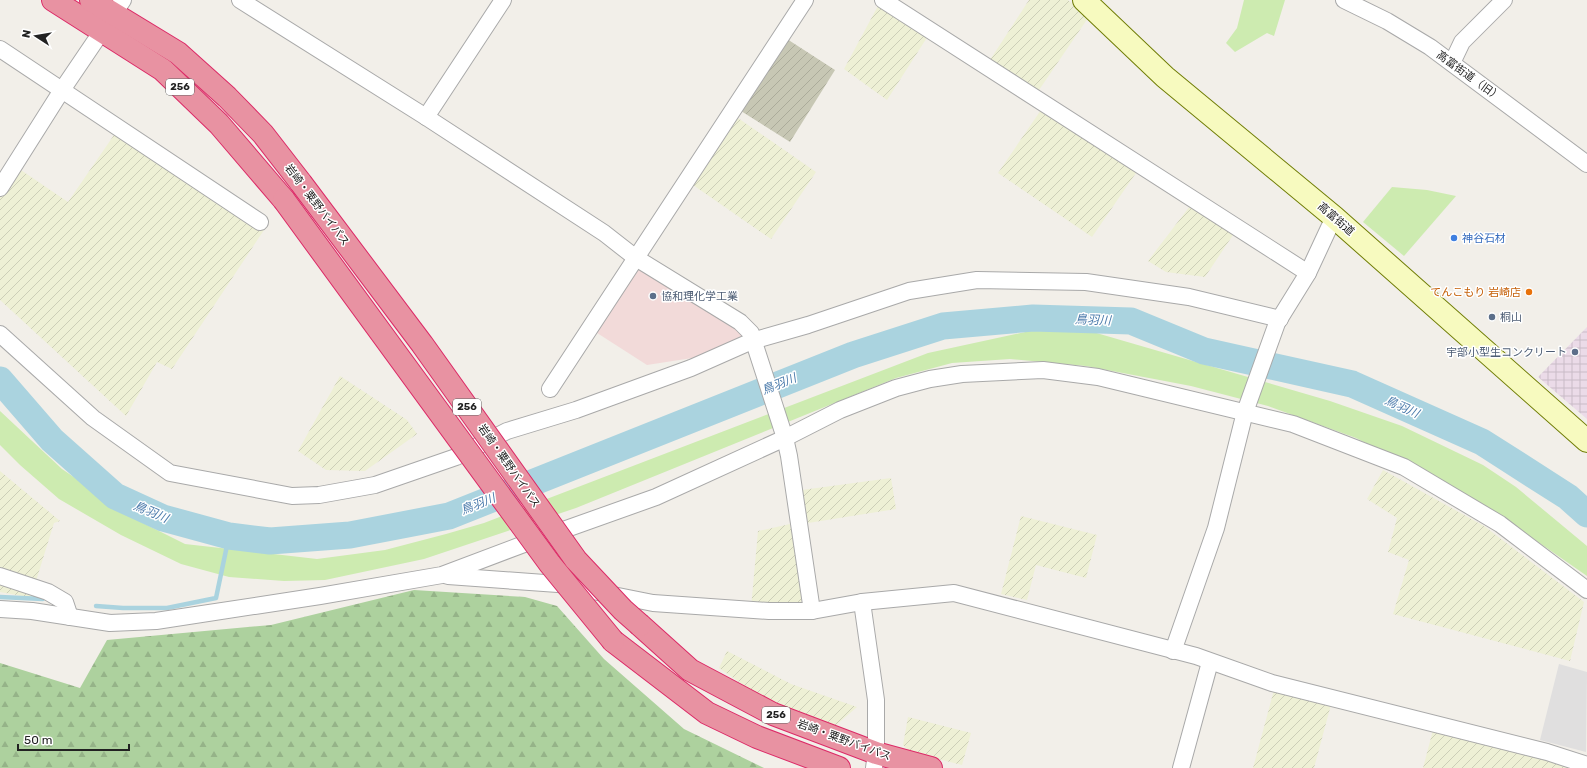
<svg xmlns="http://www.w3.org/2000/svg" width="1587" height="768" font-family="Rubik,'Noto Sans JP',sans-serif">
  <defs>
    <pattern id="industrial-grid" width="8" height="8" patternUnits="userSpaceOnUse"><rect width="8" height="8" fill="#ebdbe8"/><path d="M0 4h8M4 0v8" fill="none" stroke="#c9bcc7"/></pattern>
    <pattern id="construction-furrows" width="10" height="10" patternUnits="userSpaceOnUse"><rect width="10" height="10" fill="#c7c7b4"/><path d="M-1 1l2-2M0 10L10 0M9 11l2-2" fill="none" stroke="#abab9a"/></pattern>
    <pattern id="farmland-furrows" width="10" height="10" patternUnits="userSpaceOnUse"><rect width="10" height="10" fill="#eef0d5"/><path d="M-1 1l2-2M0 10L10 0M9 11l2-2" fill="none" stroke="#ccceb7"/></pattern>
    <pattern id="forest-firs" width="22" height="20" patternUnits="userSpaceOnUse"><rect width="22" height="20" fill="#add19e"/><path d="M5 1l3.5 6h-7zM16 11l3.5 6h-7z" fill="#95b388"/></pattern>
  </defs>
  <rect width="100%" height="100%" fill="#f2efe9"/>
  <path fill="#e0dfdf" d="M 1559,664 L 1587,672 L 1586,752 L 1540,740 Z"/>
  <path fill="#f2dad9" d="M 640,261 L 744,335 L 705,356 L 647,365 L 594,331 Z"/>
  <path fill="url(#industrial-grid)" d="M 1587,327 L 1587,419 L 1538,377 Z"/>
  <path fill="url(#construction-furrows)" d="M 787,39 L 835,70 L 790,142 L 741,111 Z"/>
  <g fill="url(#farmland-furrows)">
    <path d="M 1029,0 L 1068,0 L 1088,18 L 1037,93 L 988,63 Z"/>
    <path d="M 879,4 L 928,36 L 887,100 L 844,69 Z"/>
    <path d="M 1043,107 L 1138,170 L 1092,237 L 998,173 Z"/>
    <path d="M 738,118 L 816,172 L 771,239 L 693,185 Z"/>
    <path d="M 114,135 L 264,230 L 172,369 L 157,362 L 126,416 L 0,300 L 0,195 L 18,168 L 68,202 Z"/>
    <path d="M 1193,202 L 1233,235 L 1205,277 L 1166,272 L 1148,261 Z"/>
    <path d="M 340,376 L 407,420 L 417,434 L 365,471 L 326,470 L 298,451 Z"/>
    <path d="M 1383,470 L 1484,526 L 1584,602 L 1570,661 L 1393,614 L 1409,560 L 1388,552 L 1397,518 L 1367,499 Z"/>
    <path d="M 0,471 L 60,521 L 54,523 L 36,581 L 0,567 Z"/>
    <path d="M 891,478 L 896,509 L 808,523 L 802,490 Z"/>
    <path d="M 1021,516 L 1097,535 L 1086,578 L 1036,565 L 1027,600 L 1001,594 Z"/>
    <path d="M 790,524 L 804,596 L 799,605 L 751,608 L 758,531 Z"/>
    <path d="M 0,579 L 40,592 L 39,599 L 0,592 Z"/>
    <path d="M 727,651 L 791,684 L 857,707 L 834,727 L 791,710 L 755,693 L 719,668 Z"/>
    <path d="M 1275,686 L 1332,701 L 1314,768 L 1253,768 Z"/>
    <path d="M 908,717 L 971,733 L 962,765 L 910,752 L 903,745 Z"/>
    <path d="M 1433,730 L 1578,768 L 1423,768 Z"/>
  </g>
  <g fill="#cdebb0">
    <path d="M 1244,0 L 1285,0 L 1274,36 L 1267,33 L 1235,52 L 1226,43 L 1237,28 Z"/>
    <path d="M 1392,187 L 1427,190 L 1456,196 L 1404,256 L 1363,222 Z"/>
    <path d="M 1055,328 L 1093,332 L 1330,401 L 1402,426 L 1483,465 L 1516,487 L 1587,546 L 1587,576 L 1512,524 L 1416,469 L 1356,438 L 1268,406 L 1191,386 L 1086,366 L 1010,359 L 952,363 L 896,378 L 576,508 L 424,559 L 325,580 L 284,581 L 229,577 L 181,564 L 121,535 L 59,499 L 20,465 L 0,445 L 0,411 L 62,469 L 137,520 L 185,544 L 317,559 L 385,550 L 446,534 L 484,523 L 928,353 L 1030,331 Z"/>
  </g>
  <path fill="url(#forest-firs)" d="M 414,590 L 525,597 L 557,606 L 604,659 L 684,729 L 764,768 L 0,768 L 0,663 L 80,688 L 107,640 L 271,625 Z"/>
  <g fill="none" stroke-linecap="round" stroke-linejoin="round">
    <g stroke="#aad3df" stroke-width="4.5">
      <path d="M 0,597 L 43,599"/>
      <path d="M 96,606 L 123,608 L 167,608 L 216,598 L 229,536"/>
    </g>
    <path stroke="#aad3df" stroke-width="27" d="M 0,380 L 52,440 L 115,496 L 163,518 L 229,536 L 270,541 L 350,535 L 449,516 L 853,355 L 943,326 L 1033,318 L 1131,321 L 1204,351 L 1352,384 L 1482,442 L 1568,497 L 1587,514"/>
    <g stroke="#a9a9a9" stroke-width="18">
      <g id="street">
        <path d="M 240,0 L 426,117 L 604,233 L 636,258 L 740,322 L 751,333 L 785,438 L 789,456 L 812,611"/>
        <path d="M 883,0 L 1308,273"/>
        <path d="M 1344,0 L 1387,21 L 1430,47 L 1587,164"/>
        <path d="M 0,49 L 260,222"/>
        <path d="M 1452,63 L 1462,42 L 1504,0"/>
        <path d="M 426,117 L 503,0"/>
        <path d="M 0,188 L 62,90 L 123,0"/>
        <path d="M 0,334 L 93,418 L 170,473 L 292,496 L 319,495 L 375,485 L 456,457 L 507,431 L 576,410 L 691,368 L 752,341 L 808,325 L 909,291 L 977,280 L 1086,282 L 1189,297 L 1280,319"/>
        <path d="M 550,389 L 805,0"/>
        <path d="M 0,576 L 48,592 L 65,602 L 70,617"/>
        <path d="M 448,576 L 558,584 L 653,603 L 769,611 L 812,611 L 862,602 L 954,593 L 1196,656 L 1272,683 L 1547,752 L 1587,765"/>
        <path d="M 862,602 L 876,700 L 876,753 L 874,768"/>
        <path d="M 0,609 L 32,611 L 110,623 L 156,621 L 320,596 L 442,575 L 524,544 L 656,497 L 785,438 L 840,410 L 896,388 L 930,379 L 962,374 L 1043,370 L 1098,377 L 1293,424 L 1404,467 L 1500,524 L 1587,590"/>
        <path d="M 1173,651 L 1216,528 L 1245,412 L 1277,323 L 1308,273 L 1334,217"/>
        <path d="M 1181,768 L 1210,662"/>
      </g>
    </g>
    <g stroke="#707d05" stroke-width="24">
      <path id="secondary" d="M 1084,0 L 1165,77 L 1334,217 L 1587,441"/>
    </g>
    <g stroke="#dc2a67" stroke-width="24">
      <g id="highway">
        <path d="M 53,0 L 163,70 L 219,124 L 284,200"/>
        <path d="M 91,0 L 178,53 L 227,97 L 263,134 L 301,183"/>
        <path d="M 640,625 L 690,670 L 773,714 L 876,753 L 931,768"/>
        <path d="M 613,641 L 707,713 L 757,737 L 839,768"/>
      </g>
    </g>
    <use href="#street" stroke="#fff" stroke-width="16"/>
    <use href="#secondary" stroke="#f7fabf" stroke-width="22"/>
    <use href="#highway" stroke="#e892a2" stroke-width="22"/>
    <g stroke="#dc2a67" stroke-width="24" stroke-linecap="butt">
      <g id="highway-bridge">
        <path d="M 301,183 L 422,344 L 576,560 L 623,610 L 640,625"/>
        <path d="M 284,200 L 550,564 L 613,641"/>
      </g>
    </g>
    <use href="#highway-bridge" stroke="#e892a2" stroke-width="22"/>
  </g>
  <circle fill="#3f7fe0" stroke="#fff" stroke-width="1.5" cx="1454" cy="238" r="4"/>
  <circle fill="#e8710a" stroke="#fff" stroke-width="1.5" cx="1529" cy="292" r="4"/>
  <g fill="#5c6f8a" stroke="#fff" stroke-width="1.5">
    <circle cx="653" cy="296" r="4"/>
    <circle cx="1492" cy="317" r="4"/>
    <circle cx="1575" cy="352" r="4"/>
  </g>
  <g text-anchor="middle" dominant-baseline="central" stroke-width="3" stroke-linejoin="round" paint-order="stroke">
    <g fill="#fff" stroke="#646464" stroke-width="1">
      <rect x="166" y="79" width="28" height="16" rx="3"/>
      <rect x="453" y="399" width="28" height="16" rx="3"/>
      <rect x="762" y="707" width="28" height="16" rx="3"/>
    </g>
    <g font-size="10" font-weight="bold" fill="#222">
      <text x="180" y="87">256</text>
      <text x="467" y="407">256</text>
      <text x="776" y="715">256</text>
    </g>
    <g font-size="11" fill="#222" stroke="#fff">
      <text transform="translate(1469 76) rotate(36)">高富街道（旧）</text>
      <text transform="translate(317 205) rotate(53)">岩崎・粟野バイパス</text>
      <text transform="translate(1336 219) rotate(41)">高富街道</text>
      <text transform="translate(509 466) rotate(55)">岩崎・粟野バイパス</text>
      <text transform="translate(844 740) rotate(20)">岩崎・粟野バイパス</text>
    </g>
    <g font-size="11" fill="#366cbe" stroke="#fff" text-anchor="start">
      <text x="1462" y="238">神谷石材</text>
    </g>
    <g font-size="11" fill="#c56008" stroke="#fff" text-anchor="end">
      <text x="1521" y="292">てんこもり 岩崎店</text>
    </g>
    <g font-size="11" fill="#4e5e75" stroke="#fff" text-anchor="start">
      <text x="661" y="296">協和理化学工業</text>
      <text x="1500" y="317">桐山</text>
      <text x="1567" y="352" text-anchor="end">宇部小型生コンクリート</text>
    </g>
    <g font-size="12" font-style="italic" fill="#4a7aab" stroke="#fff">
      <text transform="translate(1093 320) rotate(2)">鳥羽川</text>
      <text transform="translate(779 384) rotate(-22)">鳥羽川</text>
      <text transform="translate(1402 407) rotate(24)">鳥羽川</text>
      <text transform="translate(478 504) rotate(-22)">鳥羽川</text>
      <text transform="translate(151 512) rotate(23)">鳥羽川</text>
    </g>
  </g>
  <g transform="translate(36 36) rotate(282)" stroke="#ffffff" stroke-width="3" paint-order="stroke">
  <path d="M0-3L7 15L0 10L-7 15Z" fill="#222222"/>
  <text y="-6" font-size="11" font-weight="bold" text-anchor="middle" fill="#222222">N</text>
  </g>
  <path d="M18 744v6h111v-6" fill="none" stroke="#222222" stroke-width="2"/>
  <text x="24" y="744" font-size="12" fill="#222222" stroke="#ffffff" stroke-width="3" paint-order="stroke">50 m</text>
</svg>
